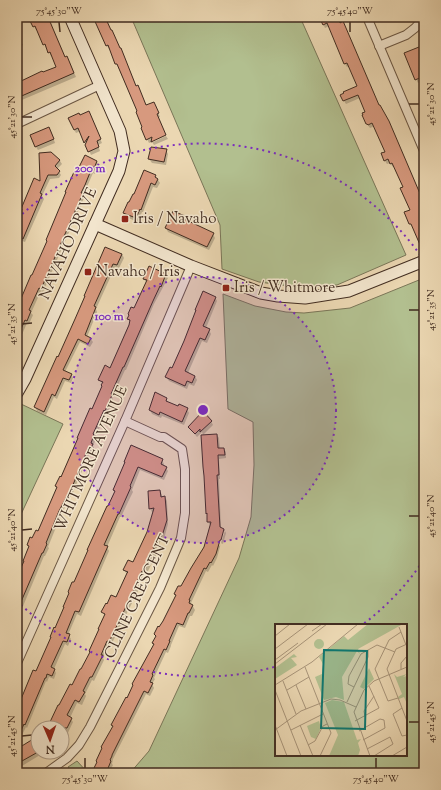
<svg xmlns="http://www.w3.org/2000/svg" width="441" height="790" font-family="'Sorts Mill Goudy',serif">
  <rect width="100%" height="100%" fill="#ebd7b2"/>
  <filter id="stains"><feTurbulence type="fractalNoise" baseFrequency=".005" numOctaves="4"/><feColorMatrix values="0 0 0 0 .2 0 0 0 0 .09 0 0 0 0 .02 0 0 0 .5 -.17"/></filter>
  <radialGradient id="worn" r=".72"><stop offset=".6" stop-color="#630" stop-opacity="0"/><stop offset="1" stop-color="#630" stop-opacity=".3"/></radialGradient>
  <g fill="#b2bf8f" stroke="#7a7658" fill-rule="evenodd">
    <path d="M 131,17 L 300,17 L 406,255 L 337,285 L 297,287 L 259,282 L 222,269 L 220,225 Z"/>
    <path d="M 419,280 L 424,292 L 424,770 L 420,773 L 130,773 L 149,751 L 239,558 L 251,517 L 254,465 L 253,422 L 228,409 L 223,294 L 255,306 L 286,312 L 304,313 L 350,308 ZM 276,625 L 406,625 L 406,755 L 276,755 Z"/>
    <path d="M 21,404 L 63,424 L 17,523 L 17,410 Z"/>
    <path d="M 77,761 L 88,773 L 73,773 L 68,767 Z"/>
  </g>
  <g fill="#0003">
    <path d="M 29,17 L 48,17 L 65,58 L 69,61 L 76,77 L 17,102 L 17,84 L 58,67 L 53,55 L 51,56 L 47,48 L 46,48 L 38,29 L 36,30 Z"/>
    <path d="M 94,17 L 105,17 L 136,87 L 146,106 L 156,106 L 160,117 L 158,118 L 153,142 L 166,136 L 168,139 L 154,145 L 152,142 L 149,143 L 147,139 L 138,112 L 110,49 L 109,49 L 107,46 Z"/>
    <path d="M 320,17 L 343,17 L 341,18 L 371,89 L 424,205 L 424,245 L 404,187 L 394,166 L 393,167 L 390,163 L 387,164 L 385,161 L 382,154 L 386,152 L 375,126 L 370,128 L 367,124 L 366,112 L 360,98 L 346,104 L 344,101 L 342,95 L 358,87 L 349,66 L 347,67 L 345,64 L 329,26 L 325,28 Z"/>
    <path d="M 387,17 L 397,17 L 389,21 Z"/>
    <path d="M 17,35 L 23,45 L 17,49 Z"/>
    <path d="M 424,46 L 424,82 L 423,81 L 418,83 L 405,54 Z"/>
    <path d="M 90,116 L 102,143 L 98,145 L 100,151 L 91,155 L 81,131 L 76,133 L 74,129 Z"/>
    <path d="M 51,131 L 55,143 L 38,150 L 36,147 Z"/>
    <path d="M 166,150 L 168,154 L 166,165 L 152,163 L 149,159 Z"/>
    <path d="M 51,153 L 60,161 L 62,164 L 57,169 L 61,175 L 59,178 L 50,179 L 42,196 L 44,199 L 25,242 L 17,239 L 17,225 L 41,182 Z"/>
    <path d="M 97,162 L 99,165 L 95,174 L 93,173 L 86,189 L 83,196 L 84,198 L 43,292 L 41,291 L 31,313 L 33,315 L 29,324 L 27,323 L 17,346 L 17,313 L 77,174 Z"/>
    <path d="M 155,175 L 160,183 L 157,188 L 153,187 L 143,212 L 142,212 L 138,222 L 126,217 L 124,213 Z"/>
    <path d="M 184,217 L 186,220 L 213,234 L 215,238 L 209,250 L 168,232 L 166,228 Z"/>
    <path d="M 105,248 L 122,254 L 124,258 L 119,268 L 115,267 L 96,309 L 97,312 L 87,337 L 90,338 L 93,342 L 90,347 L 80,342 L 65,372 L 71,374 L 73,378 L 71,383 L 65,381 L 57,399 L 54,397 L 46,415 L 37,411 L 35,407 L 76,320 Z"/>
    <path d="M 166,275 L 168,278 L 154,304 L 126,370 L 125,370 L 112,398 L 113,399 L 107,414 L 106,413 L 95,438 L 96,439 L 93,446 L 94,448 L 91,455 L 89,454 L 72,495 L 71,495 L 61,515 L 48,547 L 49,548 L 45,556 L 44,556 L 21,611 L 20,611 L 17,619 L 17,579 L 25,562 L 29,547 L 28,545 L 33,540 L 38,532 L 57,488 L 56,486 L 61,478 L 78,439 L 78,438 L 92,410 L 103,384 L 99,380 L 110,369 L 130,322 L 128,319 L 135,310 L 147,283 L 144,279 Z"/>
    <path d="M 215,297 L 217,301 L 206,328 L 209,330 L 211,334 L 207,343 L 202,341 L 188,373 L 195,376 L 197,380 L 194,386 L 189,384 L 187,389 L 169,381 L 166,377 L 172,369 L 185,341 Z"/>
    <path d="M 166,399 L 168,403 L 187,409 L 189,413 L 184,425 L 162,416 L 161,418 L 152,414 L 150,410 Z"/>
    <path d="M 211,421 L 213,425 L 203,435 L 202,432 L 197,437 L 189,427 Z"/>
    <path d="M 217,435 L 219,438 L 220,449 L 224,449 L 226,452 L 226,458 L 219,459 L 220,479 L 219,479 L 221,529 L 224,529 L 225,531 L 223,531 L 219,545 L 220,546 L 225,531 L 226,533 L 223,544 L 221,543 L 217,558 L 213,566 L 212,565 L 208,572 L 206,571 L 191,603 L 195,610 L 192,616 L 190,616 L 185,628 L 179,626 L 171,645 L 171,646 L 168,653 L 166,652 L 154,678 L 155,679 L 152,684 L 154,688 L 150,696 L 146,694 L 113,759 L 112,764 L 113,765 L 109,773 L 96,773 L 94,770 L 113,727 L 113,725 L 154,645 L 153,643 L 156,637 L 155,634 L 160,628 L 177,596 L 175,594 L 182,588 L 205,547 L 210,525 L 208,522 Z"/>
    <path d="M 162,460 L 164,464 L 163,466 L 166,468 L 168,471 L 164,480 L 140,470 L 132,490 L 133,492 L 129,500 L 121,517 L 120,517 L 107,547 L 109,551 L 81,616 L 77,614 L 68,635 L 71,639 L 68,646 L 65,644 L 54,669 L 56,673 L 54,679 L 49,677 L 47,682 L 46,681 L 27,728 L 26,727 L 22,735 L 17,733 L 17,715 L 21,706 L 20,704 L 36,672 L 55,629 L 89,552 L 88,550 L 109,508 L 115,492 L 114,490 L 126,463 Z"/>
    <path d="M 160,491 L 162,495 L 162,497 L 165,497 L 167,501 L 168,524 L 164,539 L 162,539 L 155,551 L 157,553 L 146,575 L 144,574 L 138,587 L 139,589 L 111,645 L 109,645 L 103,658 L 104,660 L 94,681 L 92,680 L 85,694 L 86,696 L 82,705 L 77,703 L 70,718 L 73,722 L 66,737 L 62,739 L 62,728 L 42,728 L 51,722 L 82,671 L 90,652 L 105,616 L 103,612 L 108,605 L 116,598 L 128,574 L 126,573 L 124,570 L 134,564 L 148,533 L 154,512 L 152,512 L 150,508 Z"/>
    <path d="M 38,737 L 38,752 L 45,752 L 17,769 L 17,750 Z"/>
  </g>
  <g fill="#d7997e" stroke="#422d21">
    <path d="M 28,17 L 48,17 L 65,57 L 67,56 L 74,73 L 17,98 L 17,83 L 42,71 L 43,72 L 56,67 L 50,52 L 48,53 L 45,44 L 43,45 L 35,26 L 33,27 Z"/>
    <path d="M 93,17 L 105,17 L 111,30 L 112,30 L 120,48 L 121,48 L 136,86 L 138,85 L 146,105 L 154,102 L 159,113 L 157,114 L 166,135 L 151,142 L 152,137 L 146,140 L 141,128 L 142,127 L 136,112 L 137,111 L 117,64 L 115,64 L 108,45 L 106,46 Z"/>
    <path d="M 319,17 L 341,17 L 339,18 L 340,23 L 343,21 L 379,105 L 380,105 L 389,121 L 424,203 L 424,254 L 411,224 L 409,224 L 404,212 L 410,210 L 400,188 L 403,187 L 392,163 L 390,164 L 388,159 L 384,161 L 381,153 L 385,152 L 372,123 L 368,125 L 367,124 L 366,124 L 362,115 L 363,115 L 362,113 L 365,112 L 358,95 L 343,101 L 340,95 L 344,93 L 343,92 L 357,86 L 347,63 L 344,64 L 327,23 L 323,25 Z"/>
    <path d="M 424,45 L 424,76 L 415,80 L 404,53 Z"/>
    <path d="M 89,111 L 101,139 L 97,141 L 99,147 L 88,152 L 85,145 L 89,136 L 84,143 L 78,128 L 74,130 L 68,118 L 79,113 L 80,115 Z"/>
    <path d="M 49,127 L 54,139 L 35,147 L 30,135 Z"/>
    <path d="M 151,147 L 167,149 L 164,162 L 148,159 Z"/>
    <path d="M 51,152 L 60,160 L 55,166 L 60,171 L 57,175 L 48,175 L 40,193 L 42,194 L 23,239 L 17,237 L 17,222 L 22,209 L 21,209 L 34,178 L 40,181 L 39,153 Z"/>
    <path d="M 85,155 L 97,161 L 93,171 L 91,170 L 85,185 L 81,193 L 83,193 L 41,289 L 39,288 L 29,310 L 31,311 L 27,321 L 25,320 L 17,338 L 17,308 L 31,275 L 32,275 L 47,241 L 46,240 L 66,192 L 65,192 L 74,172 L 76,173 Z"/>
    <path d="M 144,170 L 156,175 L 155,177 L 158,179 L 155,185 L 151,183 L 141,210 L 140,209 L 136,218 L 123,213 L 128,202 L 129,202 L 133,194 L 134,194 Z"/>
    <path d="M 173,211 L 185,216 L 184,219 L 214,233 L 207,247 L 165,228 Z"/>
    <path d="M 105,247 L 122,254 L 117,265 L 113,264 L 94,306 L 96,307 L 85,335 L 91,338 L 88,344 L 78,339 L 63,370 L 72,374 L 69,380 L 63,378 L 55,396 L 52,394 L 44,412 L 34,407 L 57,356 L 58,357 L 75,319 L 85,296 L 84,296 Z"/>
    <path d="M 149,266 L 166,274 L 161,287 L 160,286 L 153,301 L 124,367 L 123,367 L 111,394 L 112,395 L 105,411 L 104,410 L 93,434 L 94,435 L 91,443 L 93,444 L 89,452 L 87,451 L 70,492 L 69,492 L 59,511 L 46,543 L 47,544 L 43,553 L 42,553 L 17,611 L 17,577 L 24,561 L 23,561 L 29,546 L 27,545 L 30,537 L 32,538 L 36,530 L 38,531 L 57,487 L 55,486 L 60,476 L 61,477 L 78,438 L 77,438 L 90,408 L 92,409 L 102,386 L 101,385 L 103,382 L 98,380 L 105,365 L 110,368 L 129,325 L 130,320 L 127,319 L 129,315 L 128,314 L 131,307 L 134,308 L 147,280 L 143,279 Z"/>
    <path d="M 203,291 L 216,297 L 203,326 L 210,329 L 205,340 L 200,338 L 185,371 L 195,376 L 192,383 L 187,381 L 185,386 L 165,377 L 170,367 L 172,368 L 184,341 L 196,310 L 195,310 Z"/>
    <path d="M 155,392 L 167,398 L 166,401 L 178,406 L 179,404 L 188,408 L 182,422 L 160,412 L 159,415 L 149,410 Z"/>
    <path d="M 203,411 L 212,421 L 200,432 L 200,429 L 195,434 L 188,427 Z"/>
    <path d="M 217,434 L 218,448 L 224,448 L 225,455 L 218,455 L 219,475 L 217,475 L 220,527 L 224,529 L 221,540 L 220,540 L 216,554 L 211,563 L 210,562 L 206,569 L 204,568 L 189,600 L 190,600 L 189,603 L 193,605 L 189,613 L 188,613 L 183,625 L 177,623 L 169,641 L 170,641 L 166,650 L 164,649 L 152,674 L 153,675 L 150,682 L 153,683 L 148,693 L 144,691 L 112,755 L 112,756 L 110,760 L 111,761 L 106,773 L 99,773 L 93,770 L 97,762 L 96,761 L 102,748 L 101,747 L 113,726 L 111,725 L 126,697 L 127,698 L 133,685 L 132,684 L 154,644 L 152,643 L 156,636 L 154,634 L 158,626 L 159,627 L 163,621 L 176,595 L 174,594 L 178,586 L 181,586 L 191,568 L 204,547 L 211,522 L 207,522 L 207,513 L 206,514 L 204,476 L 203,467 L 201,435 Z"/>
    <path d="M 131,445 L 163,459 L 161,464 L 167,467 L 162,477 L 138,467 L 130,486 L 131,487 L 119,514 L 118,514 L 104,545 L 108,546 L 79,612 L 75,611 L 66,633 L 70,634 L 67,642 L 63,641 L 51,667 L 55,669 L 52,676 L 47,674 L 46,678 L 45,678 L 25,725 L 24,724 L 17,739 L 17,713 L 20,704 L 19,704 L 33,670 L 36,671 L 51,637 L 50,637 L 54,627 L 55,628 L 64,607 L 63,607 L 69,593 L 68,592 L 72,582 L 74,582 L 88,550 L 87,550 L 107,506 L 108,506 L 115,491 L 113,490 L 125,462 L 124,462 Z"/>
    <path d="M 160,490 L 161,497 L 165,496 L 167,520 L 162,536 L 160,535 L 153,548 L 155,549 L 144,571 L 142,571 L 136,584 L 137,584 L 109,642 L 107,641 L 101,655 L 103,655 L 92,677 L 90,677 L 83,691 L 85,692 L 79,702 L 75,700 L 67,715 L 72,718 L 67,728 L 40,728 L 50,722 L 58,705 L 59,705 L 70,684 L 72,685 L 80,669 L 81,669 L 90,652 L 89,651 L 99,629 L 98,629 L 105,614 L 101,612 L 106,603 L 107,604 L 111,595 L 116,597 L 127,573 L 128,572 L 123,570 L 128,560 L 133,562 L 147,532 L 154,508 L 149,509 L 148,491 Z"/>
    <path d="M 38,736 L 38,752 L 22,761 L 17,753 L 17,749 Z"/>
  </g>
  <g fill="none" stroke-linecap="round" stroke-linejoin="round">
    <g stroke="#6c5845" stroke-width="10">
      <g id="street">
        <path d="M 367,17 L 424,151"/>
        <path d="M 379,46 L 406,35 L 415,28 L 424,18"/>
        <path d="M 17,124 L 100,85"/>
        <path d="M 17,663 L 125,421 L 191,266"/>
        <path d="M 46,773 L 67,758 L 79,745 L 90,727 L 160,588 L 181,538 L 185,513 L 185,469 L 182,449 L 164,437 L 160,437 L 125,421"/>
      </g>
    </g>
    <g stroke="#422d21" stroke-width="13">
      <g id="secondary">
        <path d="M 95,224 L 191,266 L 261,293 L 278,296 L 305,298 L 349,291 L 424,261"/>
        <path d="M 17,393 L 25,379 L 119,171 L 124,151 L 120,131 L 70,17"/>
      </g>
    </g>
    <use href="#street" stroke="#f2e5cd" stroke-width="8"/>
    <use href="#secondary" stroke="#f2e5cd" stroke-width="11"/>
  </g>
  <path fill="none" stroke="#422d21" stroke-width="1.5" d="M 59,22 L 60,32M 350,22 L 350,32M 409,104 L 419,104M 22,117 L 32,117M 409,310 L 419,310M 22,324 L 32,323M 409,516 L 419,516M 22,530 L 32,529M 409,722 L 419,722M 22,736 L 32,735M 85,758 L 85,768M 376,758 L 376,768"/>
  <circle cx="203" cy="410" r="133" fill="#7b2cbf" fill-opacity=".12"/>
  <g fill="none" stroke="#7b2cbf" stroke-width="2" stroke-dasharray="2 4">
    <circle cx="203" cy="410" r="133"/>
    <path d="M423 561A267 267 0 0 1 362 625M274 667A267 267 0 0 1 18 602M18 218A267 267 0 0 1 423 259"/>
  </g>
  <g fill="#8f2418" stroke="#f2e5cd" stroke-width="1.5">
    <rect x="121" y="215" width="8" height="8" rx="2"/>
    <rect x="84" y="268" width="8" height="8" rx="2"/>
    <rect x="222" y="284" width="8" height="8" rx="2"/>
  </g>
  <g text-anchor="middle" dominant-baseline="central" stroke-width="3" stroke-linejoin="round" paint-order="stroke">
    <g font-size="15" fill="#422d21" stroke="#f2e5cd" text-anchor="start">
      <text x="133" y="219">Iris / Navaho</text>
      <text x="96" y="272">Navaho / Iris</text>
      <text x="234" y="288">Iris / Whitmore</text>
    </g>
    <g font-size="15" fill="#422d21" stroke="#f2e5cd">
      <text transform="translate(69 244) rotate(-66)">NAVAHO DRIVE</text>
      <text transform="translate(92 459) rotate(-66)">WHITMORE AVENUE</text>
      <text transform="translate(138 597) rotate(-65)">CLINE CRESCENT</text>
    </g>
  </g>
  <g transform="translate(275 624)">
    <rect width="132" height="132" fill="#ebd7b2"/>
    <path d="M 93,0 L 128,0 L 83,25 L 85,30 L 82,27 L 67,53 L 69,76 L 61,73 L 49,76 L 40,53 L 47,50 L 48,40 L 44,33 L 69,12 L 73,16 ZM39 20a5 5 0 1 1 10 0a5 5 0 1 1-10 0ZM 19,30 L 22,33 L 16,34 L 22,41 L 0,55 L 0,44 ZM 94,44 L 99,55 L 89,65 L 85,63 ZM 119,50 L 122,53 L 132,50 L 128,53 L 132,52 L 132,80 L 129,73 L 124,75 L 123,73 L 127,70 ZM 57,76 L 69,78 L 82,116 L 86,115 L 83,119 L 85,126 L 83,132 L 54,132 L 63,111 L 50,79 ZM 44,97 L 46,104 L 41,115 L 36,113 L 32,102 Z" fill="#b2bf8f"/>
    <path fill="none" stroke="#a79378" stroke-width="1" d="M 124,3 L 131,21M 37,7 L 47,0M 0,12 L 15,0M 132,20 L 121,25 L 112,45 L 132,97M 0,25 L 33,0M 0,36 L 23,19M 0,40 L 52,0M 30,43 L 56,109 L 45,132M 126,45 L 126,39 L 132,32M 8,57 L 21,90M 0,61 L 37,38 L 83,0M 21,61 L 31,85M 79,63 L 73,60 L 74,52 L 86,30 L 102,21 L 120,28M 0,66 L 26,132M 12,66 L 34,53M 123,74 L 113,77 L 100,45 L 114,16 L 126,8M 72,78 L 93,33 L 93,26M 127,84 L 118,90 L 127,112 L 132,111M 90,93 L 89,87 L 99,72M 80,97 L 104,84 L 94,62M 0,101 L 12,132M 25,101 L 38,132M 0,106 L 26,87 L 56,75 L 65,76 L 81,83M 16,106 L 48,90M 84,107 L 105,95 L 109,96 L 110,104 L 88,116M 33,121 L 40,117 L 48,102 L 52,100M 92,125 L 115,113 L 118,120 L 99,132M 95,132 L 79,88 L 89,66 L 99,57 L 132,43M 117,132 L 132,123"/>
    <path fill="#0f766e" fill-opacity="0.15" stroke="#0f766e" stroke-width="2" d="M 49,26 L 92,27 L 90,105 L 46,104 Z"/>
    <rect width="132" height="132" fill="none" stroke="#422d21" stroke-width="2"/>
  </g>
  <circle cx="203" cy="410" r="6" fill="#7b2cbf" stroke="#f2e5cd" stroke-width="2"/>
  <g font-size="12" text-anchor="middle" font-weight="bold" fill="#7b2cbf" stroke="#f2e5cd" stroke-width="3" stroke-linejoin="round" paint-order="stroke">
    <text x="90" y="172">200 m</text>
    <text x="109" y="320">100 m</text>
  </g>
  <rect width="441" height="790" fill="none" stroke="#ebd7b2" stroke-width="44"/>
  <g transform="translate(50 740) rotate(178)"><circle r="19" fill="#f2e5cd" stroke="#ac9b88"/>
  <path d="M0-3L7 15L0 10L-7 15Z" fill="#8f2418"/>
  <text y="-6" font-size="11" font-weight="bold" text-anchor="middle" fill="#422d21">N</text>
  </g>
  <rect x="22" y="22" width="397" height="746" fill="none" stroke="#422d21" stroke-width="1.5"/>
  <g font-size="10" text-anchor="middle" fill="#422d21">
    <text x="59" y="14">75°45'30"W</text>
    <text x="350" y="14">75°45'40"W</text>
    <text transform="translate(430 104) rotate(-90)" y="4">45°21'30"N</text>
    <text transform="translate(11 117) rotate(-90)" y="4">45°21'30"N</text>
    <text transform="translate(430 310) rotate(-90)" y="4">45°21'35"N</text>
    <text transform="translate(11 324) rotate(-90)" y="4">45°21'35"N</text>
    <text transform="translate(430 516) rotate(-90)" y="4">45°21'40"N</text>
    <text transform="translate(11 530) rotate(-90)" y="4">45°21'40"N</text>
    <text transform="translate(430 722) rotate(-90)" y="4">45°21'45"N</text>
    <text transform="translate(11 736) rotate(-90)" y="4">45°21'45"N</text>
    <text x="85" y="782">75°45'30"W</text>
    <text x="376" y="782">75°45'40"W</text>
  </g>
  <rect width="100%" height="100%" filter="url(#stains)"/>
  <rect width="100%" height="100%" fill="url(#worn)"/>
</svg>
